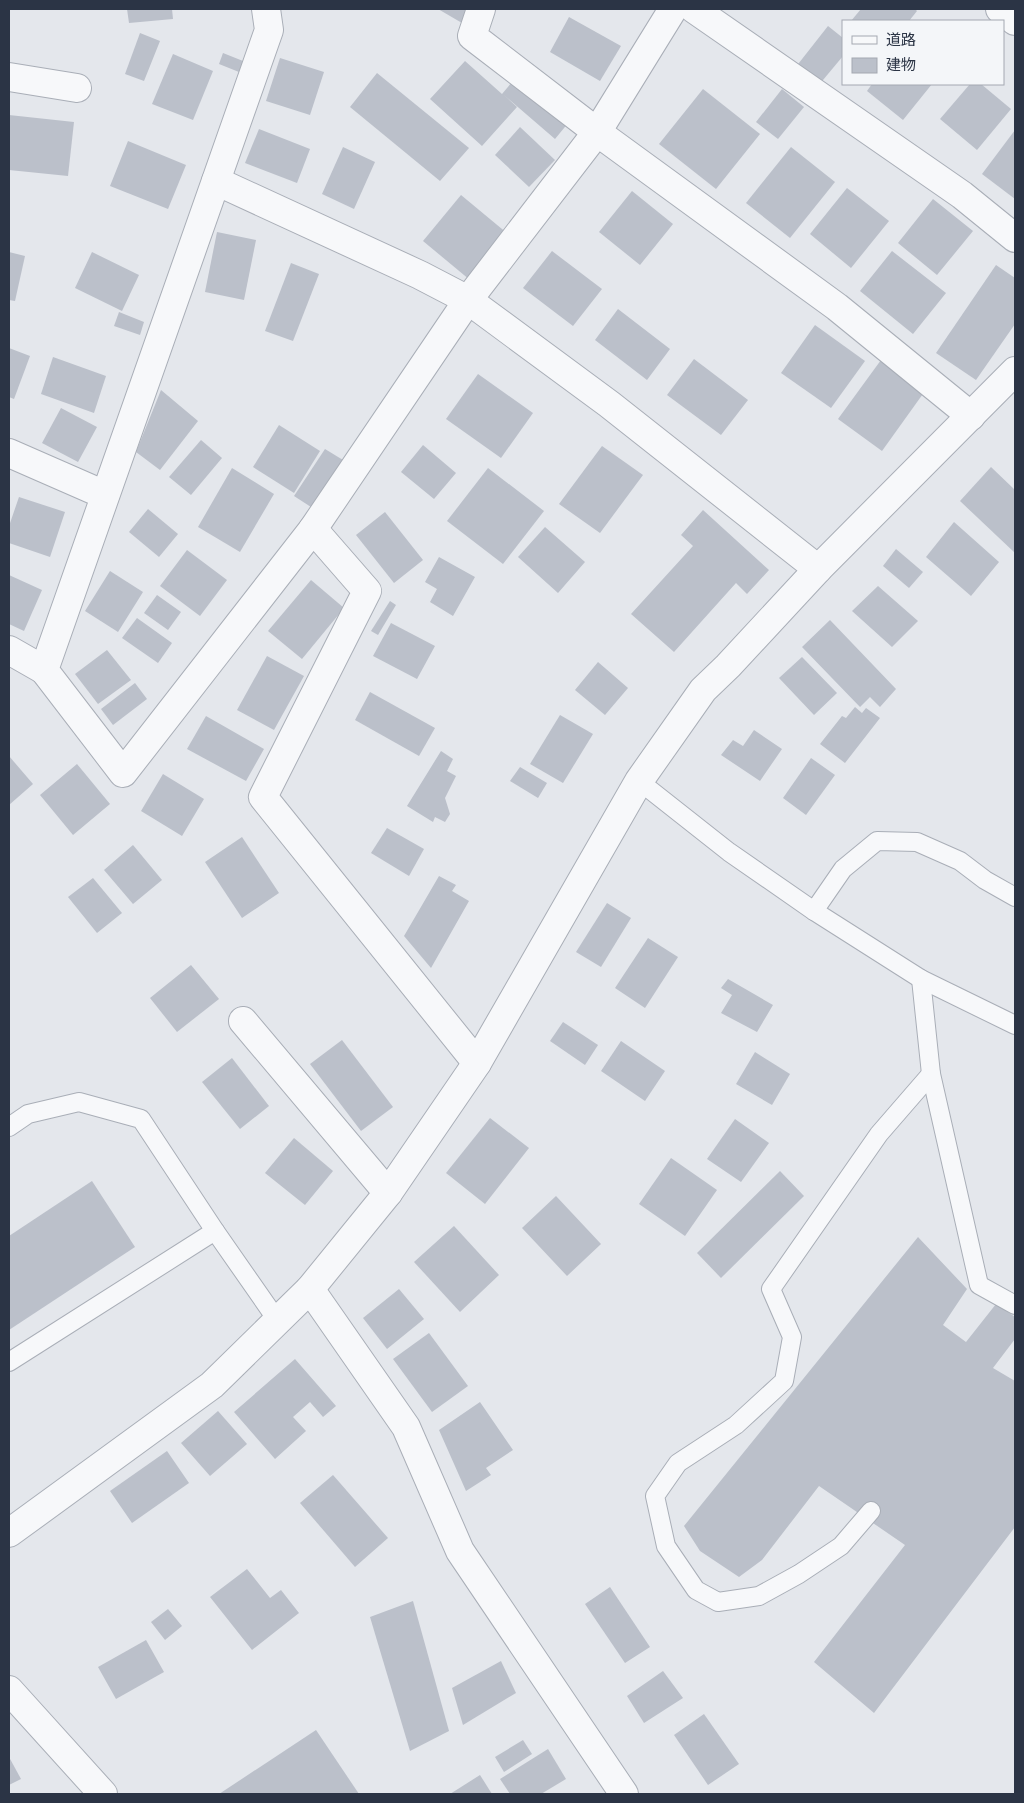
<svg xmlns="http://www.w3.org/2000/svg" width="1024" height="1803" font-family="'Golos Text','Noto Sans JP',sans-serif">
  <rect width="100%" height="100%" fill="#e4e7ec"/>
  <g fill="#bbc0ca">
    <path d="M 127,9 L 172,9 L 173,19 L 129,23 Z"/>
    <path d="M 438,9 L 470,9 L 462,23 Z"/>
    <path d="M 861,9 L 915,9 L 917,11 L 909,21 L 851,21 Z"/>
    <path d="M 569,17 L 621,46 L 600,81 L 550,52 Z"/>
    <path d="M 828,26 L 843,38 L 843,56 L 818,86 L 795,68 Z"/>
    <path d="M 140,33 L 160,41 L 144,81 L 125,74 Z"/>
    <path d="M 223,53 L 243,61 L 239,72 L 219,64 Z"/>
    <path d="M 173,54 L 213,71 L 193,120 L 152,104 Z"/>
    <path d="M 280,58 L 324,72 L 310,115 L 266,101 Z"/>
    <path d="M 465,61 L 502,94 L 517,76 L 569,122 L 555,139 L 504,95 L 517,107 L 482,146 L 430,99 Z"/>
    <path d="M 377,73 L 469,148 L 440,181 L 350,107 Z"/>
    <path d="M 872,84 L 932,84 L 903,120 L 867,91 Z"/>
    <path d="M 970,84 L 981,84 L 1011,109 L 977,150 L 940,119 Z"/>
    <path d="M 703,89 L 760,134 L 716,189 L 659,144 Z"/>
    <path d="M 782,89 L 804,107 L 778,139 L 756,122 Z"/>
    <path d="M 9,115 L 74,122 L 68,176 L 9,170 Z"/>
    <path d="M 520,127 L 555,160 L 529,187 L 495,155 Z"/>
    <path d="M 259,129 L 310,149 L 297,183 L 245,163 Z"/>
    <path d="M 1015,130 L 1015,199 L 982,174 Z"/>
    <path d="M 128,141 L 186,165 L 168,209 L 110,186 Z"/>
    <path d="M 343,147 L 375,162 L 354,209 L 322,194 Z"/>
    <path d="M 791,147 L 835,182 L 790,238 L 746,203 Z"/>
    <path d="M 847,188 L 889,221 L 851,268 L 810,234 Z"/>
    <path d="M 632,191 L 673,224 L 640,265 L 599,232 Z"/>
    <path d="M 461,195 L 508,234 L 470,280 L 423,241 Z"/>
    <path d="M 933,199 L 973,231 L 937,275 L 898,243 Z"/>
    <path d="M 217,232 L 256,240 L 244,300 L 205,292 Z"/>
    <path d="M 552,251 L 602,289 L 573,326 L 523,288 Z"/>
    <path d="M 892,251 L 946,293 L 913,334 L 860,291 Z"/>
    <path d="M 9,252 L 25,256 L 15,301 L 9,300 Z"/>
    <path d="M 92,252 L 139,275 L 122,311 L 75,288 Z"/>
    <path d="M 291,263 L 319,274 L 293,341 L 265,331 Z"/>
    <path d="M 996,265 L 1015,278 L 1015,324 L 976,380 L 936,353 Z"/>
    <path d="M 618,309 L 670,349 L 647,380 L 595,340 Z"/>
    <path d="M 119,312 L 144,322 L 140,335 L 114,326 Z"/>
    <path d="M 815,325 L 865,361 L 831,408 L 781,373 Z"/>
    <path d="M 9,348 L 30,356 L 14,399 L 9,397 Z"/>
    <path d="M 53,357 L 106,376 L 94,413 L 41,394 Z"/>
    <path d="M 694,359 L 748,400 L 721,435 L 667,395 Z"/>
    <path d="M 881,360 L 925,391 L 882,451 L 838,419 Z"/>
    <path d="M 478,374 L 533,413 L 501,458 L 446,419 Z"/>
    <path d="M 161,390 L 198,421 L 160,470 L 136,452 Z"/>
    <path d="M 61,408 L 97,427 L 78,462 L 42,443 Z"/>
    <path d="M 279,425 L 320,451 L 294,493 L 253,467 Z"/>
    <path d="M 201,440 L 222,458 L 191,495 L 169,477 Z"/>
    <path d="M 423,445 L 456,473 L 434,499 L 401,472 Z"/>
    <path d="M 602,446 L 643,475 L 600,533 L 559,504 Z"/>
    <path d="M 325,449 L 343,460 L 311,507 L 294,496 Z"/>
    <path d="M 991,467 L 1015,490 L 1015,553 L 960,501 Z"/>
    <path d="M 232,468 L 274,494 L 240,552 L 198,527 Z"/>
    <path d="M 488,468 L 544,511 L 503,564 L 447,521 Z"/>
    <path d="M 19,497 L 65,512 L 50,557 L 9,543 L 9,526 Z"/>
    <path d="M 148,509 L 178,534 L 159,557 L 129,532 Z"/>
    <path d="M 703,510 L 769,570 L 747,594 L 736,583 L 674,652 L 631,614 L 693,546 L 681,535 Z"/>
    <path d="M 385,512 L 423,560 L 394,583 L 356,535 Z"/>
    <path d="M 954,522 L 999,562 L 971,596 L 926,557 Z"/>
    <path d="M 545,527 L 585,562 L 558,593 L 518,557 Z"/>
    <path d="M 896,549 L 923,572 L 909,588 L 883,566 Z"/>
    <path d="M 187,550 L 227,580 L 200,616 L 160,586 Z"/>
    <path d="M 439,557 L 475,577 L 453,616 L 430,602 L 437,589 L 425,582 Z"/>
    <path d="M 110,571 L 143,592 L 118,632 L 85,611 Z"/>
    <path d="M 9,575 L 42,590 L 24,631 L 9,624 Z"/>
    <path d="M 311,580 L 344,608 L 302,659 L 268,631 Z"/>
    <path d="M 878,586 L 918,621 L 892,647 L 852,611 Z"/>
    <path d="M 157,595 L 181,612 L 168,630 L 144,613 Z"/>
    <path d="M 390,601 L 396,605 L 378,635 L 371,631 Z"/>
    <path d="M 137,618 L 172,643 L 158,663 L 122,638 Z"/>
    <path d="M 830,620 L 896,689 L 880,707 L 870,697 L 860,707 L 802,647 Z"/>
    <path d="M 391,623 L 435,646 L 417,679 L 373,656 Z"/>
    <path d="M 107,650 L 131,680 L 98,704 L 75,674 Z"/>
    <path d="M 267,656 L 304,676 L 274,730 L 237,710 Z"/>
    <path d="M 802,657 L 837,693 L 814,715 L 779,678 Z"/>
    <path d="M 598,662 L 628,688 L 605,715 L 575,690 Z"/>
    <path d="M 135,683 L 147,699 L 113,725 L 101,709 Z"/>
    <path d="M 370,692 L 435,728 L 419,756 L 355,720 Z"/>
    <path d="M 855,707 L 862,713 L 866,708 L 880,718 L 845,763 L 820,744 L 842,716 L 846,718 Z"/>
    <path d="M 560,715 L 593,734 L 563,783 L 530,764 Z"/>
    <path d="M 206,716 L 264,749 L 246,781 L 187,749 Z"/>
    <path d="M 754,730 L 782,749 L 760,781 L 721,755 L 733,740 L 743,746 Z"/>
    <path d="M 441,751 L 453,759 L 447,771 L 456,776 L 445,798 L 450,814 L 445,822 L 435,817 L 433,822 L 407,806 Z"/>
    <path d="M 9,756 L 33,784 L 9,805 Z"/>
    <path d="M 811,758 L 835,775 L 806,815 L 783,798 Z"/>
    <path d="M 77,764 L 110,804 L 73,835 L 40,795 Z"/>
    <path d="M 520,767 L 547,783 L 538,798 L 510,781 Z"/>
    <path d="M 163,774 L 204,799 L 182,836 L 141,811 Z"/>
    <path d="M 387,828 L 424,849 L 409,876 L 371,853 Z"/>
    <path d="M 242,837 L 279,893 L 242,918 L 205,862 Z"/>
    <path d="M 133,845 L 162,880 L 133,904 L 104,870 Z"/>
    <path d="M 439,876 L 456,885 L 452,891 L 469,901 L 431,968 L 404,936 Z"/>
    <path d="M 93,878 L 122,913 L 97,933 L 68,897 Z"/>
    <path d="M 607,903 L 631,918 L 601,967 L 576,952 Z"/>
    <path d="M 648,938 L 678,957 L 645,1008 L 615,988 Z"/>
    <path d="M 191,965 L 219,999 L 177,1032 L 150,998 Z"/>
    <path d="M 728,979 L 773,1005 L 757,1032 L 721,1013 L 732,995 L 721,988 Z"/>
    <path d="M 563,1022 L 598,1045 L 585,1065 L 550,1041 Z"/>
    <path d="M 342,1040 L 393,1107 L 361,1131 L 310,1064 Z"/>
    <path d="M 621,1041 L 665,1071 L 645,1101 L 601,1071 Z"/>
    <path d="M 755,1052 L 790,1074 L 772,1105 L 736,1084 Z"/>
    <path d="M 232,1058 L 269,1106 L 240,1129 L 202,1082 Z"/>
    <path d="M 490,1118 L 529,1148 L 485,1204 L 446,1173 Z"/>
    <path d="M 735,1119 L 769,1143 L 741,1182 L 707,1159 Z"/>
    <path d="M 294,1138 L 333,1171 L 305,1205 L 265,1173 Z"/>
    <path d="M 671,1158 L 717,1190 L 685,1236 L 639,1204 Z"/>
    <path d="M 780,1171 L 804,1196 L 721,1278 L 697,1253 Z"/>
    <path d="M 92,1181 L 135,1247 L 9,1330 L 9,1236 Z"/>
    <path d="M 556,1196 L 601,1244 L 567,1276 L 522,1228 Z"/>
    <path d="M 454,1226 L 499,1275 L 460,1312 L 414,1262 Z"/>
    <path d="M 918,1237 L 967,1289 L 943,1325 L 966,1342 L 996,1304 L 1015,1317 L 1015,1339 L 993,1368 L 1015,1381 L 1015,1527 L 874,1713 L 814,1662 L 905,1545 L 819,1486 L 762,1560 L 739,1577 L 700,1551 L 684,1526 Z"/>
    <path d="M 399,1289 L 424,1319 L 387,1349 L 363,1318 Z"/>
    <path d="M 429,1333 L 468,1386 L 432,1412 L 393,1359 Z"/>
    <path d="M 295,1359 L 336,1406 L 323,1417 L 310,1402 L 293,1417 L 306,1431 L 275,1459 L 234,1412 Z"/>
    <path d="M 480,1402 L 513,1450 L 486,1468 L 491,1475 L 466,1491 L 439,1430 Z"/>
    <path d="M 218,1411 L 247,1444 L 210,1476 L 181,1443 Z"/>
    <path d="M 167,1451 L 189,1483 L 132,1523 L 110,1491 Z"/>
    <path d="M 333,1475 L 388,1538 L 355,1567 L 300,1503 Z"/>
    <path d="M 247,1569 L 270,1598 L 281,1590 L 299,1613 L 252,1650 L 210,1597 Z"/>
    <path d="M 610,1587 L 650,1647 L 625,1663 L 585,1604 Z"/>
    <path d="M 413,1601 L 449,1731 L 410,1751 L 370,1617 Z"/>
    <path d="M 168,1609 L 182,1626 L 165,1640 L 151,1622 Z"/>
    <path d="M 146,1640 L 164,1672 L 116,1699 L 98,1667 Z"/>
    <path d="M 501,1661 L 516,1693 L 463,1725 L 452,1688 Z"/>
    <path d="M 663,1671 L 683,1698 L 644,1723 L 627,1696 Z"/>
    <path d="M 704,1714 L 739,1764 L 708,1785 L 674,1735 Z"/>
    <path d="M 316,1730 L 359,1794 L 219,1794 Z"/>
    <path d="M 523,1740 L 532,1754 L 504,1772 L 495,1757 Z"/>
    <path d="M 548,1749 L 566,1779 L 541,1794 L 510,1794 L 500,1779 Z"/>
    <path d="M 9,1757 L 21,1779 L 9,1785 Z"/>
    <path d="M 480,1775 L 492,1794 L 450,1794 Z"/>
  </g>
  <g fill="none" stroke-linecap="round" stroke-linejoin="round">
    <g stroke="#a9aeb7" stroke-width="20">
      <g id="service">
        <path d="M 639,781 L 729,852 L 814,911 L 921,979 L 1015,1025"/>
        <path d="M 814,911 L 843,869 L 877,841 L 917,842 L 960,861 L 985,880 L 1015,897"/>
        <path d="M 921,979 L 931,1074 L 979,1285 L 1015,1305"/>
        <path d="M 9,1127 L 28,1114 L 79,1102 L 141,1119 L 215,1231 L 277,1320"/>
        <path d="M 9,1362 L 215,1231"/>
        <path d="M 871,1511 L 841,1546 L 799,1574 L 759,1596 L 718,1602 L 696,1590 L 666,1546 L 655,1496 L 678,1463 L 736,1425 L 784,1381 L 792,1337 L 771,1289 L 879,1134 L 931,1074"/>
      </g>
    </g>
    <g stroke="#a9aeb7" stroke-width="30">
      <g id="minor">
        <path d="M 266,9 L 269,30 L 44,670 L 123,773 L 313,529 L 468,300 L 597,132 L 673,9"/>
        <path d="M 481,9 L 472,36 L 597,132 L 837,307 L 971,416"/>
        <path d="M 694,9 L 962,195 L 1015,238"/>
        <path d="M 1000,9 L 1015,21"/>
        <path d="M 9,77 L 77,88"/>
        <path d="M 216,181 L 420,275 L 468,300 L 609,404 L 818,569"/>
        <path d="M 9,453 L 105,495"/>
        <path d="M 313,529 L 367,591 L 263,797 L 477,1063"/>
        <path d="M 9,650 L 44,670"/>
        <path d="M 243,1021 L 388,1193"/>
        <path d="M 310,1289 L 406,1427 L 460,1551 L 624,1794"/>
        <path d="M 9,1690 L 103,1794"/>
      </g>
    </g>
    <g stroke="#a9aeb7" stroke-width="30">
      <path id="tertiary" d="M 9,1533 L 212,1385 L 310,1289 L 388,1193 L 477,1063 L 639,781 L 703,690 L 728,666 L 818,569 L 1015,371"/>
    </g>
    <use href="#service" stroke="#f7f8fa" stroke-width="18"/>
    <use href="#minor" stroke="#f7f8fa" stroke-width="28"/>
    <use href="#tertiary" stroke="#f7f8fa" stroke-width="28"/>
  </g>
  <rect width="1024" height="1803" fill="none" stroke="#2b3445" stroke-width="20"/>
  <rect x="842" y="20" width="162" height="65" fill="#f4f6f9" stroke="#a4a8b1"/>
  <rect x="852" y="36" width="25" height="8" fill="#f7f8fa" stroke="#a4a8b1"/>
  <text x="886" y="45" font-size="15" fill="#2b3445">道路</text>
  <rect x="852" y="58" width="25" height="15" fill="#bbc0ca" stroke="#a4a8b1"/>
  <text x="886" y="70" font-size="15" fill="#2b3445">建物</text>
</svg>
